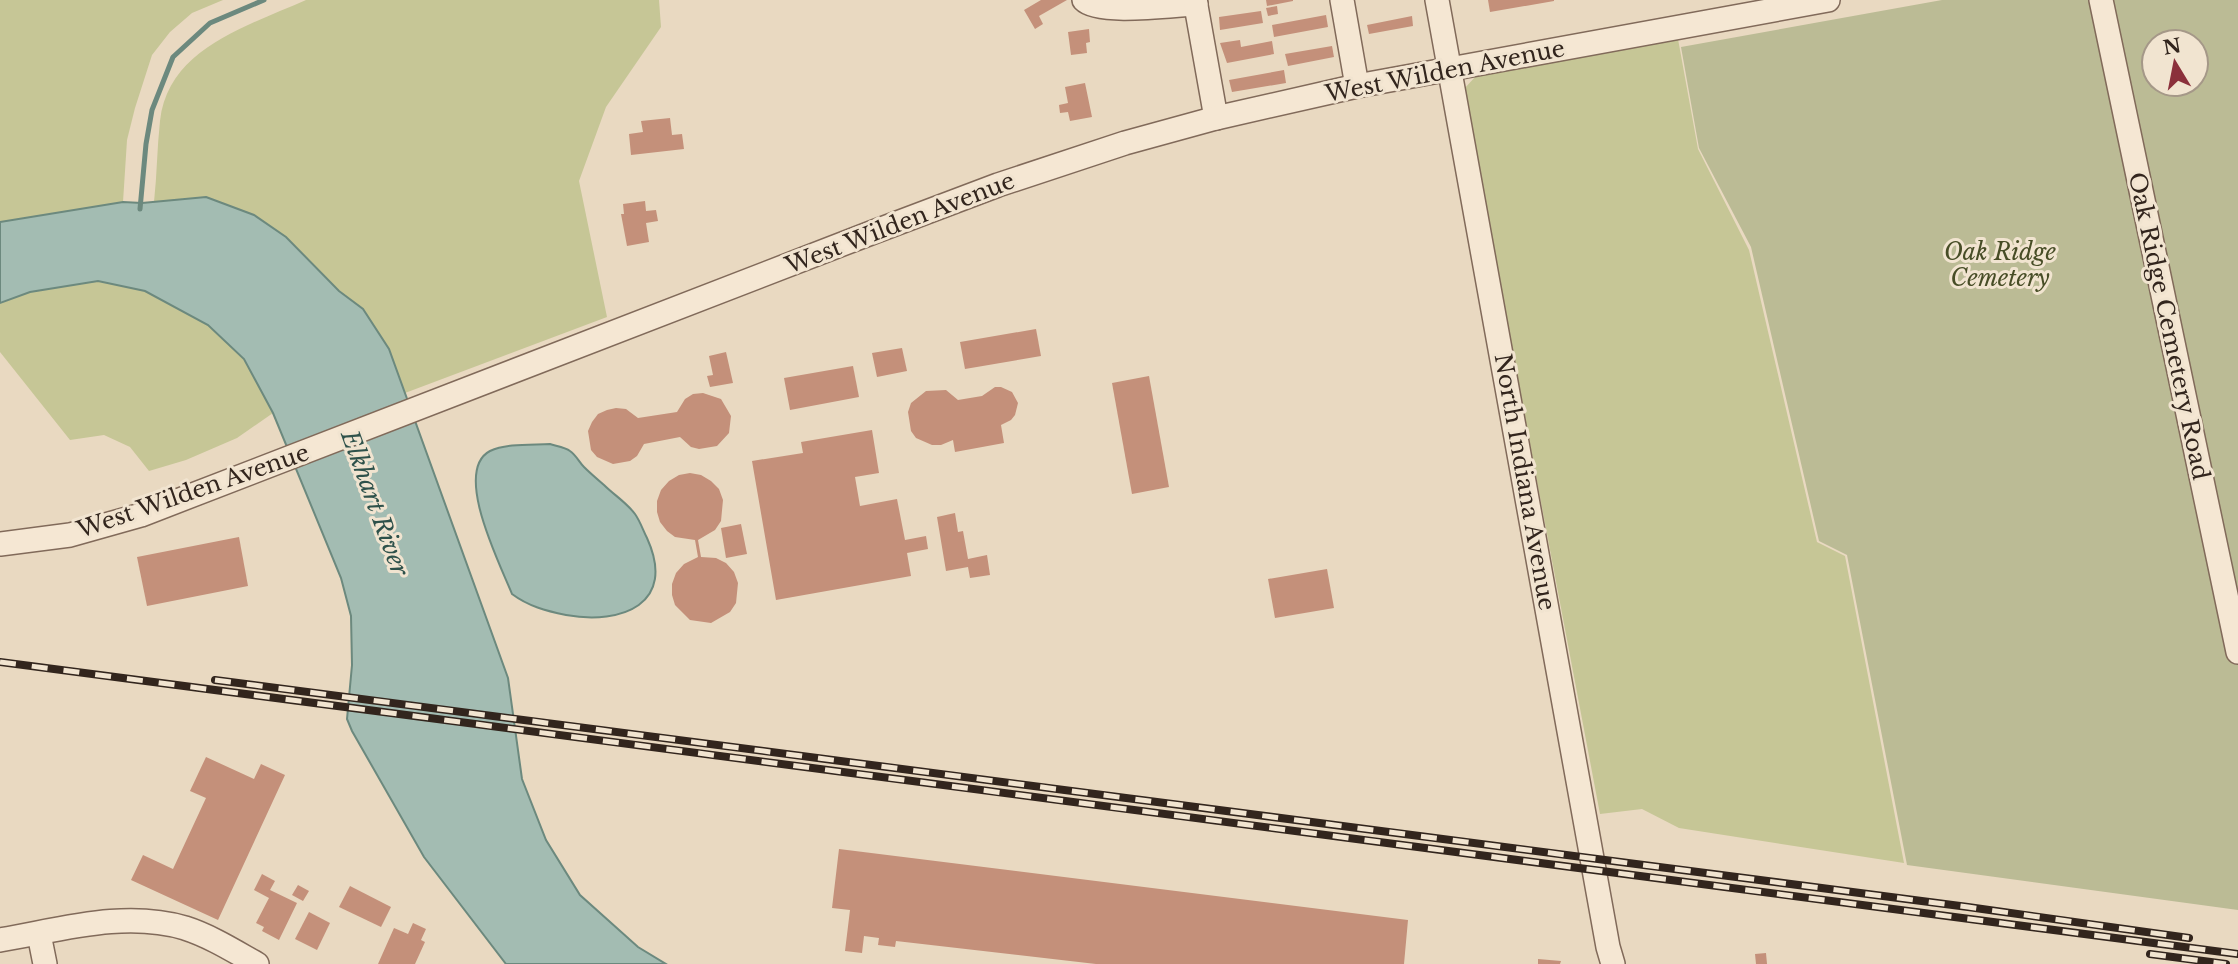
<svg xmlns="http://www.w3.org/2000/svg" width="2238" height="964" font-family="'Libre Baskerville',serif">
  <rect width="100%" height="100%" fill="#e9d9c1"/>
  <g fill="#c6c696">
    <path d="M 0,0 L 223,0 L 192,13 L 170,32 L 152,55 L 135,108 L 127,140 L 123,202 L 0,222 Z"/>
    <path d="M 306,0 L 659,0 L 661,27 L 606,107 L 579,181 L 607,317 L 405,393 L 389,349 L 363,309 L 339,291 L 286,237 L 207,197 L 154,202 C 157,175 157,148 160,121 C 168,48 248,26 306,0 Z"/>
    <path d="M 1678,39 L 1698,149 L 1749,250 L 1817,542 L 1845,556 L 1904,863 L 1679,828 L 1642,809 L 1600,814 L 1463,90 L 1477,75 Z"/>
    <path d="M 98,281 L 145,291 L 208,325 L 244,359 L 273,413 L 237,438 L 186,460 L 149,471 L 130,447 L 104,435 L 70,440 L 0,352 L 0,303 L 30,292 Z"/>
  </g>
  <path fill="#bbbb95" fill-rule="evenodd" d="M 1942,0 L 2238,0 L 2238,910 L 1907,865 L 1847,555 L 1819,541 L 1751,247 L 1699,148 L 1681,47 ZM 2154,42 L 2196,42 L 2196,84 L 2154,84 Z"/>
  <g fill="#a3bcb2" stroke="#6c897e" stroke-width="2">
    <path d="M 206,197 L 254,215 L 286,237 L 339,291 L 363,309 L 389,349 L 508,678 L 522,779 L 546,840 L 580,895 L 638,947 L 666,964 L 506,964 L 424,857 L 352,731 L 347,719 L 352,665 L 351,616 L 341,578 L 273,413 L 244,359 L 208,325 L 145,291 L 98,281 L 30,292 L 0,303 L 0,222 L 123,202 L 142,203 Z"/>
    <path d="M 550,444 C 556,446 565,447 570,451 C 576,455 579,462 584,467 C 590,473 597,479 604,485 C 614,495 626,502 635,514 C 640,521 643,530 647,538 C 677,604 622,625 566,615 C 546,611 528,606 512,594 C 501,566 452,471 490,451 C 507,443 532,445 550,444 Z"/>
  </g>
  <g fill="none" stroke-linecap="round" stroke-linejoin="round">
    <path stroke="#6c897e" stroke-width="5" d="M 140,209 L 146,144 L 152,110 L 173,57 L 210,23 L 264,0"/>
  </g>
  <g fill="#c4907a">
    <path d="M 1041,0 L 1067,0 L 1039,16 L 1043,24 L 1035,29 L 1024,10 Z"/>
    <path d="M 1266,0 L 1293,0 L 1293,1 L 1267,6 Z"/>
    <path d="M 1488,0 L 1554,0 L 1554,1 L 1490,12 Z"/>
    <path d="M 1277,6 L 1278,14 L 1268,16 L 1266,8 Z"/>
    <path d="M 1261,11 L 1263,23 L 1220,30 L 1219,17 Z"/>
    <path d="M 1326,15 L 1328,27 L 1274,37 L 1272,25 Z"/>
    <path d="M 1412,16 L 1413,26 L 1369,34 L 1367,25 Z"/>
    <path d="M 1089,29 L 1090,42 L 1086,43 L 1087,53 L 1071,55 L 1068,32 Z"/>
    <path d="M 1240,40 L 1241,47 L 1272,41 L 1274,54 L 1227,63 L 1220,43 Z"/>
    <path d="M 1332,46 L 1334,57 L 1288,66 L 1285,54 Z"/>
    <path d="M 1284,70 L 1286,83 L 1232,92 L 1229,80 Z"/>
    <path d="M 1085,83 L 1092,117 L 1070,121 L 1068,112 L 1060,113 L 1059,105 L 1068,103 L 1065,87 Z"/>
    <path d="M 670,118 L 672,135 L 682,134 L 684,149 L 631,155 L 629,134 L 643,132 L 641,121 Z"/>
    <path d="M 645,201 L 646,211 L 656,210 L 658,221 L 646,223 L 649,242 L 627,246 L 621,214 L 624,214 L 623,204 Z"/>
    <path d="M 1036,329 L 1041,356 L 965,369 L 960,342 Z"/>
    <path d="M 902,348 L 907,371 L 877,377 L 872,353 Z"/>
    <path d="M 726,352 L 733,383 L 710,387 L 707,376 L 713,375 L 709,356 Z"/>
    <path d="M 853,366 L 859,397 L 790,410 L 784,378 Z"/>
    <path d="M 1149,376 L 1169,487 L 1132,494 L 1112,383 Z"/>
    <path d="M 995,387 L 1001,387 L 1012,392 L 1018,403 L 1015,415 L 1011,420 L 1001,425 L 1004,443 L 955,452 L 953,440 L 941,445 L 932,445 L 916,438 L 911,431 L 908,412 L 911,403 L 926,391 L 946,390 L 958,400 L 982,396 Z"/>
    <path d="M 703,393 L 721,399 L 731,416 L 729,433 L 717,446 L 699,449 L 691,447 L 680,437 L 644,444 L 637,456 L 630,461 L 613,464 L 597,457 L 591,450 L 588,431 L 592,422 L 598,414 L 607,410 L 616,408 L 626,409 L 638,418 L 677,412 L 685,399 L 693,394 Z"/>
    <path d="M 872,430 L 879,473 L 855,477 L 860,506 L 897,499 L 905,540 L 926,536 L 928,549 L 907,553 L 911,576 L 776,600 L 752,461 L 803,453 L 801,442 Z"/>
    <path d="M 690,473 L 701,475 L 711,481 L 719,489 L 723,500 L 721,521 L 715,530 L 698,540 L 701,557 L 716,558 L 726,563 L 734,572 L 738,583 L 736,603 L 730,612 L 711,623 L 690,620 L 675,605 L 672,595 L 672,584 L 676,573 L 684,564 L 698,557 L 695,540 L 675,537 L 667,531 L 660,522 L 657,512 L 657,501 L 661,490 L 669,481 L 679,475 Z"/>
    <path d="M 955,513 L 958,532 L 963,531 L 968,559 L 987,555 L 990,575 L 970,578 L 968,567 L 946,571 L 937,517 Z"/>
    <path d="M 741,524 L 747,554 L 726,558 L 721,528 Z"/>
    <path d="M 239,537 L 248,586 L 147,606 L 137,557 Z"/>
    <path d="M 1327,569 L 1334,608 L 1275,618 L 1268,579 Z"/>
    <path d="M 206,757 L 254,779 L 261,764 L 285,775 L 218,920 L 131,880 L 143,855 L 173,869 L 206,798 L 190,791 Z"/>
    <path d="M 839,849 L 1408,920 L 1404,964 L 1096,964 L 896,941 L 895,947 L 878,945 L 879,938 L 864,936 L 862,953 L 845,951 L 850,910 L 832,908 Z"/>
    <path d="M 262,874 L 275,881 L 270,890 L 297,903 L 279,940 L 262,931 L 264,927 L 256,923 L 269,898 L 254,890 Z"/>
    <path d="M 298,885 L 309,891 L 303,901 L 292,895 Z"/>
    <path d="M 350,886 L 391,907 L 381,927 L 339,907 Z"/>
    <path d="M 309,912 L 330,923 L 317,950 L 295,939 Z"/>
    <path d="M 413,923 L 426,929 L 421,940 L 425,942 L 415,964 L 378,964 L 394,928 L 408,934 Z"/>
    <path d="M 1766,953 L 1767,964 L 1756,964 L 1755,954 Z"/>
    <path d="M 1538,959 L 1561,961 L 1560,964 L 1538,964 Z"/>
  </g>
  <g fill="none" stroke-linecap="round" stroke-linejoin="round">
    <g stroke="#816a5a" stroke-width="26">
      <g id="minor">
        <path d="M 1084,0 C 1098,15 1173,5 1196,4"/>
        <path d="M 1195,0 L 1216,118"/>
        <path d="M 1342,0 L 1357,86"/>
        <path d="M 1437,0 L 1608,947 L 1613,964"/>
        <path d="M 2101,0 L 2238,652"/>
        <path d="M 0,544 L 70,535 L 141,515 L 871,233 L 998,185 L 1125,143 L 1216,118 L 1357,86 L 1828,0"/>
        <path d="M 39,934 L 45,964"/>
        <path d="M 0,940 C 60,930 124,910 185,928 C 210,936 234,951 257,964"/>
      </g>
    </g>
    <use href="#minor" stroke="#f5e7d3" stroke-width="23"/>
    <g stroke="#32251d" stroke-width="8">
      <g id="rail">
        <path d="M 0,662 L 2238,954"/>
        <path d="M 215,680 L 1968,907 L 2189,938"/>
        <path d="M 2150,954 L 2226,964"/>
      </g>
    </g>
    <use href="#rail" stroke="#f1e4d0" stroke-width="5" stroke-dasharray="16" stroke-linecap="butt"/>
  </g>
  <g text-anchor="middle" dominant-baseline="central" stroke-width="6" stroke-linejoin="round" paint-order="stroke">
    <g font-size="23" fill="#32251d" stroke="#f1e4d0">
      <text transform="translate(1445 71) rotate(-11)">West Wilden Avenue</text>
      <text transform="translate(900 223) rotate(-21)">West Wilden Avenue</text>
      <text transform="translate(2169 326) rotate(78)">Oak Ridge Cemetery Road</text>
      <text transform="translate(1525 482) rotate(80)">North Indiana Avenue</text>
      <text transform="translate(193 491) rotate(-19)">West Wilden Avenue</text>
    </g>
    <g font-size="23" font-style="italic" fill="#474d26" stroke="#f1e4d0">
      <text x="2000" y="252">Oak Ridge<tspan x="2000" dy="26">Cemetery</tspan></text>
    </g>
    <g font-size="24" font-style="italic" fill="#2e514a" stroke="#f1e4d0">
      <text transform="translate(375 503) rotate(70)">Elkhart River</text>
    </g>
  </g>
  <g transform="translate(2175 63) rotate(350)"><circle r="33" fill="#f1e4d0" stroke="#a59888" stroke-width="2"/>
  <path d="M0-5L12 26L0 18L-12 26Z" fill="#8b303b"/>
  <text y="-10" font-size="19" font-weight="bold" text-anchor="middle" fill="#32251d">N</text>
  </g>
</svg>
